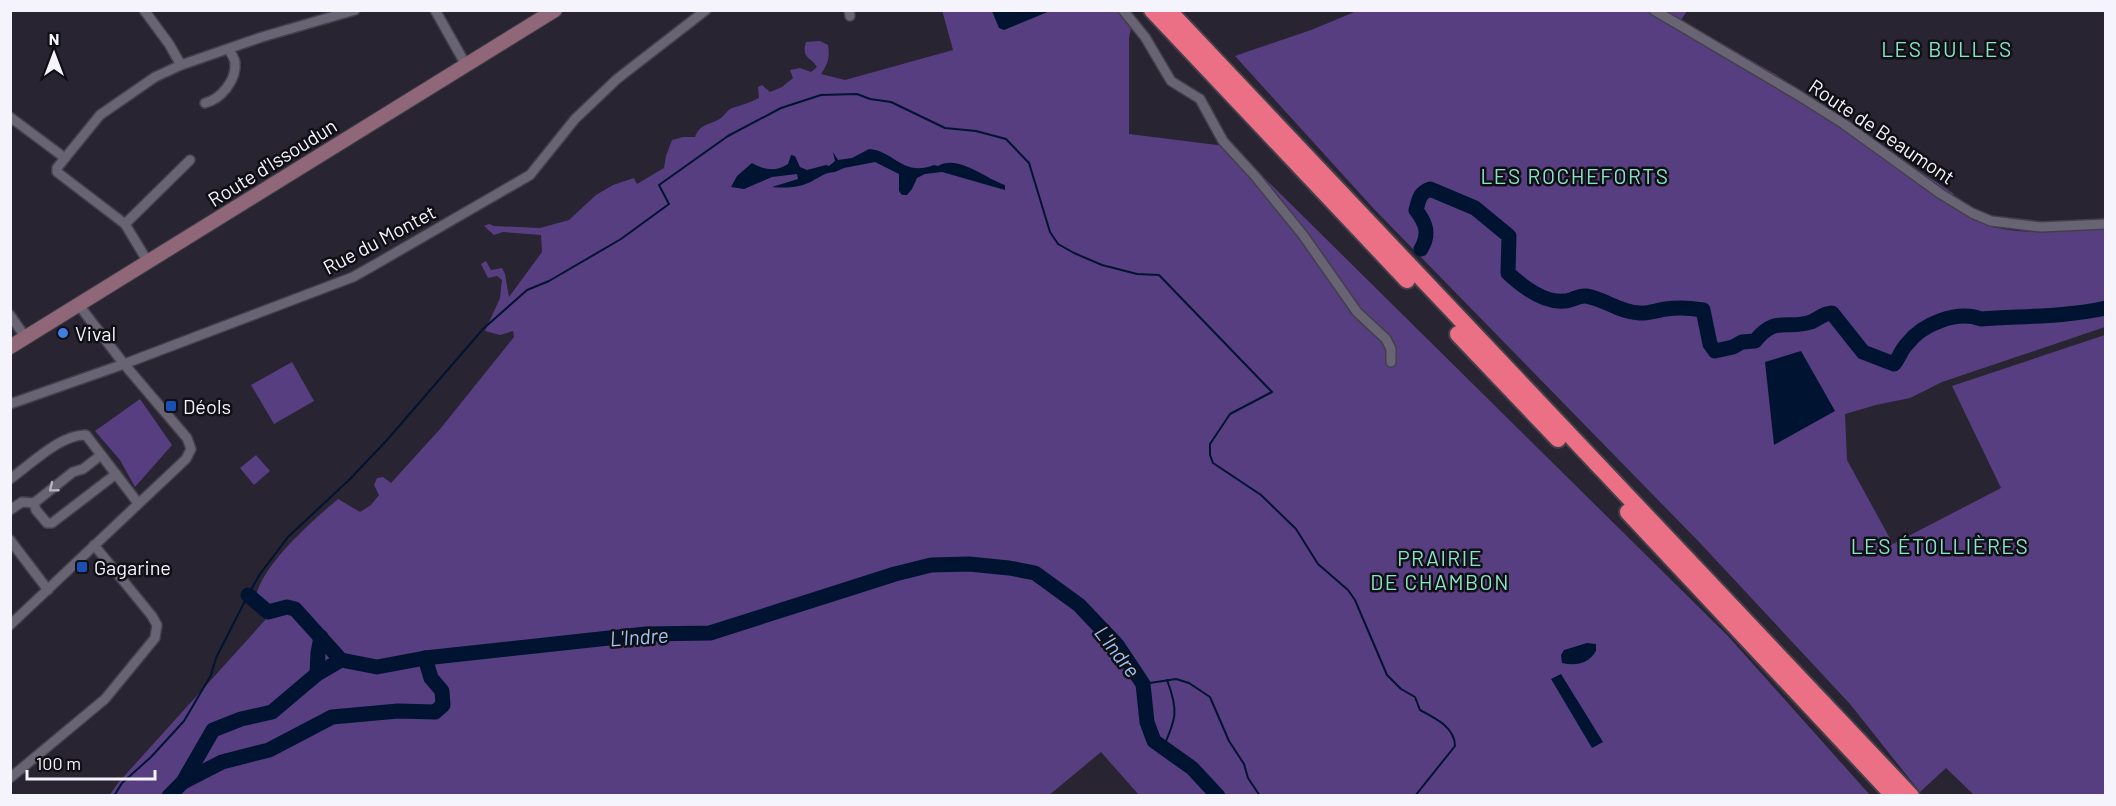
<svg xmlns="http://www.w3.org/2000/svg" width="2116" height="806" font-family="Barlow,sans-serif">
  <rect width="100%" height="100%" fill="#282432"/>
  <g fill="#573e80">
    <path d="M 942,10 L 1117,11 L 1131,28 L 1129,39 L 1129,134 L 1233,147 L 1727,635 L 1870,795 L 1139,795 L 1101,752 L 1048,796 L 109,796 L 118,783 L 276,608 L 269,608 L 256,596 C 263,564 313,520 338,499 L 360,512 L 371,505 L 379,495 L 374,485 L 377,478 L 383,477 L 391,483 L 441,428 L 514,337 L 513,331 L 500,335 L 485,331 L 500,298 L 502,280 L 497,276 L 488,278 L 481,264 L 486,261 L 491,270 L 502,268 L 505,274 L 509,297 L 542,252 L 541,235 L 503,232 L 494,235 L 484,226 L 489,224 L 494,226 L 540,228 L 569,220 L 596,195 L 613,185 L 634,178 L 637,184 L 664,168 L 666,156 L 672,140 L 683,137 L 695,137 C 700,123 711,125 721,118 C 725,115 727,110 732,108 C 741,105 750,103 759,98 L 758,87 L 762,85 L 770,92 L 782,87 L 793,78 L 790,70 L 800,68 L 811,72 L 817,67 C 811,57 801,59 806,42 L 820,41 L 828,45 C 830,57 828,64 821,74 L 845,80 L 953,50 Z"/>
    <path d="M 1357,11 L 1687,11 L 1681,20 L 1775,74 L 1954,194 L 1941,198 C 1951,205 1961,213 1972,219 C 2011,239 2063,230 2105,229 L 2105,327 L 1942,382 L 1910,398 L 1876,405 L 1845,414 L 1847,460 L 1893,544 L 2001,488 L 1952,386 L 2105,335 L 2105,795 L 1974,795 L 1946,768 L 1920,792 L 1850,704 L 1701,544 L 1374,209 L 1235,56 L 1311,30 Z"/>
    <path d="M 292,362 L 314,401 L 274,424 L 251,385 Z"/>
    <path d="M 140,399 L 172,445 L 135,487 L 120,460 L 95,431 Z"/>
    <path d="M 256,455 L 270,471 L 254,485 L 240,468 Z"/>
  </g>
  <g fill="#001431">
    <path d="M 992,11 L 992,10 L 1050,11 L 1004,30 L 999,28 Z"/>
    <path d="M 869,149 C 895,151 902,177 934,165 L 938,166 C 958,154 986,179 1005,185 L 1005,190 L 942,172 L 925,174 L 917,178 L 912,189 L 907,195 L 902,195 L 899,191 L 899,174 L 875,162 L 844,168 L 835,172 C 823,172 814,182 803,185 C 792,188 782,188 772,187 L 798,179 L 797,174 L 772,177 L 744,189 L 731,187 L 737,176 L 752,163 C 764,170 776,172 788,164 L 791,155 L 795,156 L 800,167 L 807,170 L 826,165 L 829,166 L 835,161 L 833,152 L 838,160 L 852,158 Z"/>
    <path d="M 1801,351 L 1835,411 L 1774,445 L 1765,362 Z"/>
    <path d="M 1587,643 L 1596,644 L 1596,651 C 1588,664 1576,666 1562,663 L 1561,655 L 1564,650 Z"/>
    <path d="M 1561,674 L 1603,742 L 1592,748 L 1551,679 Z"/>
  </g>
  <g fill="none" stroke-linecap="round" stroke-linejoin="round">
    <g stroke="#001431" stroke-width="2">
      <path d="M 1143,684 L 1176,679 L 1189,683 L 1210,697 L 1229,741 L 1244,764 L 1248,778 L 1260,796"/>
      <path d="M 1163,748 C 1176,719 1179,711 1167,680"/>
      <path d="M 114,796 L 122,783 L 151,757 L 184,721 L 211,675 L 216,658 L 248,595 L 260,574 L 288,537 L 350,479 L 387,440 L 483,329 L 527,290 L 549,281 L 621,239 L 669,204 L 659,185 L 728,136 L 781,108 L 821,95 L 857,94 L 870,99 L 891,102 L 945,128 L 976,131 L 1006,139 L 1029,163 L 1050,232 L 1058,244 L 1074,253 L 1102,265 L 1137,274 L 1159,275 L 1272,392 L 1230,414 L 1210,444 L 1210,455 L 1213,463 L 1261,495 L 1296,529 L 1318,564 L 1348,590 L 1355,600 L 1387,675 L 1401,689 L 1415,697 L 1420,710 C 1435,718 1455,727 1455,746 L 1415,796"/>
    </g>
    <g stroke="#001431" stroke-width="15">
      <path d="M 1421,249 C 1430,234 1426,223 1416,210 C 1419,200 1419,193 1430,189 L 1475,208 L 1509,236 L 1508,273 C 1522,286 1543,303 1564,301 C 1572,301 1578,295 1586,296 C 1605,299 1619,312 1639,313 C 1648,314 1657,310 1666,309 C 1678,307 1691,308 1703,310 L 1710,344 L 1715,351 L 1733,347 L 1742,342 L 1755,341 C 1776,315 1787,330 1811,322 C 1818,319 1824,313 1832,313 L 1863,352 L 1894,364 C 1899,358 1901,350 1907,344 C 1922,324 1957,310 1981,319 C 2022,316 2066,317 2106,308"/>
      <path d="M 248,595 L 268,612 L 287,607 L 295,609 L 341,660"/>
      <path d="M 317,674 L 318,653 L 321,637"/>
      <path d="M 183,782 L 213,730 L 241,719 L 272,712 L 317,674 L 341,660 L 377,667 L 425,658 L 646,634 L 710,633 L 895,574 L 931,565 L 969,564 L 1009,568 L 1035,573 L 1079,605 L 1117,645 L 1143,684 L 1147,722 L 1154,741 L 1192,768 L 1218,796"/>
      <path d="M 169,796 L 183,782 L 222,762 L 269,750 L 332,717 L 398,711 L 435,712 L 443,705 L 442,691 L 431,678 L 425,658"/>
    </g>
    <g stroke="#43404b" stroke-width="12">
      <g id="street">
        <path d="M 144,10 L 169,44 L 181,65"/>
        <path d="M 435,10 L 466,65"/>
        <path d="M 849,10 L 850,16"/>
        <path d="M 1123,10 L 1145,37 L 1171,81 L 1200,99 L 1223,141 L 1256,177 L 1303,235 L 1357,312 L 1386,339 L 1391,349 L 1391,362"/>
        <path d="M 1654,10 L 1798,95 L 1844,124 L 1941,194 L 1972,213 L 1991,221 L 2041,227 L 2106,224"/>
        <path d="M 205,103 C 221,99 237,80 235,62 C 234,57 231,53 228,49"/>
        <path d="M 10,117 L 65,158 L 57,168 L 57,172 L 125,224 L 148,262"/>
        <path d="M 65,158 L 100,115 L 155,77 L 181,65 L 262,37 L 355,10"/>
        <path d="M 125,224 L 190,160"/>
        <path d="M 10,315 L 26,338"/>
        <path d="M 10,404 L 124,364 L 353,277 L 376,264 L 530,175 L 575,119 L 617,79 L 706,10"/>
        <path d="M 101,455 L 83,469 L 73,472 L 34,503 L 36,510 L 47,523 L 52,523 L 116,474"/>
        <path d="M 10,479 C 31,464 61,434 86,435 L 138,503"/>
        <path d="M 10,510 L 22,502 L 34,503"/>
        <path d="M 10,540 L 48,590"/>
        <path d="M 10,625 L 186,459 L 191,449 L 187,438 L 124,364 L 78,304"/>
        <path d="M 10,778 L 105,699 L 155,638 L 157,625 L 152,616 L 94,545"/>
      </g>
    </g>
    <g stroke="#43404b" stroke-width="16">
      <path id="secondary" d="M 10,347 L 555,10"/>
    </g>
    <g stroke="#43404b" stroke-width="20">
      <g id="highway">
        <path d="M 1152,10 L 1407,280"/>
        <path d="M 1168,10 L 1911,796"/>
        <path d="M 1458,334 L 1558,439"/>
        <path d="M 1628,512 L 1894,796"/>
      </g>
    </g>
    <use href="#street" stroke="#696474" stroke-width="9"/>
    <use href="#secondary" stroke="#906779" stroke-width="14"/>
    <use href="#highway" stroke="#eb6f85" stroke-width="16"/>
  </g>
  <defs><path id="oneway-chevron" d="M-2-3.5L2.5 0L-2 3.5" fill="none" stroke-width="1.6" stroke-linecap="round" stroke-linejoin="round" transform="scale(1.5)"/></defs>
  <use stroke="#b6b3bf" href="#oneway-chevron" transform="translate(53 488) rotate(141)"/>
  <circle fill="#3f7fe0" stroke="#100f15" stroke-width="2" cx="63" cy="333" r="6"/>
  <g fill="#1a4fb4" stroke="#100f15" stroke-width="2">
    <rect x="165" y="400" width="12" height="12" rx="3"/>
    <rect x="76" y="561" width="12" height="12" rx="3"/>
  </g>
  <g text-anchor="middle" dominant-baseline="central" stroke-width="5" stroke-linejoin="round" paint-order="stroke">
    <g font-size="20" fill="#f5f3fc" stroke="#100f15">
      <text transform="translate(1882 131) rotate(34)">Route de Beaumont</text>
      <text transform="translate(272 162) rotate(-32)">Route d'Issoudun</text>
      <text transform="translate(379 239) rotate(-28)">Rue du Montet</text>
    </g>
    <g font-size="20" fill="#f5f3fc" stroke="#100f15" text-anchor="start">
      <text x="75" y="333">Vival</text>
      <text x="183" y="406">Déols</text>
      <text x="94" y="567">Gagarine</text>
    </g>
    <g font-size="21" letter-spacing="1.5" fill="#87e5c7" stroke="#100f15">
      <text x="1947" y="48">LES BULLES</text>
      <text x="1575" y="175">LES ROCHEFORTS</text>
      <text x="1940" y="545">LES ÉTOLLIÈRES</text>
      <text x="1440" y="557">PRAIRIE<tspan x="1440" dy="24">DE CHAMBON</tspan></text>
    </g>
    <g font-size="21" font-style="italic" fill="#9ac4f7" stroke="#100f15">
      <text transform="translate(639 636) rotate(-4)">L'Indre</text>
      <text transform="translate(1118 651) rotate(52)">L'Indre</text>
    </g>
  </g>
  <rect width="2116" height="806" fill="none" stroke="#f5f3fc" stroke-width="24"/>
  <g transform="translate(54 54)" stroke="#100f15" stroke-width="4.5" paint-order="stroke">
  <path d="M0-4.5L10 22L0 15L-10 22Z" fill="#f5f3fc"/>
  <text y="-9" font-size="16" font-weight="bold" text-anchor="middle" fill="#f5f3fc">N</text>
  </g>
  <path d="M27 770v9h128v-9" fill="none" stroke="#f5f3fc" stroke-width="3"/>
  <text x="36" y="770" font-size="18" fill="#f5f3fc" stroke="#100f15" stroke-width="4.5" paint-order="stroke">100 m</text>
</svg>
